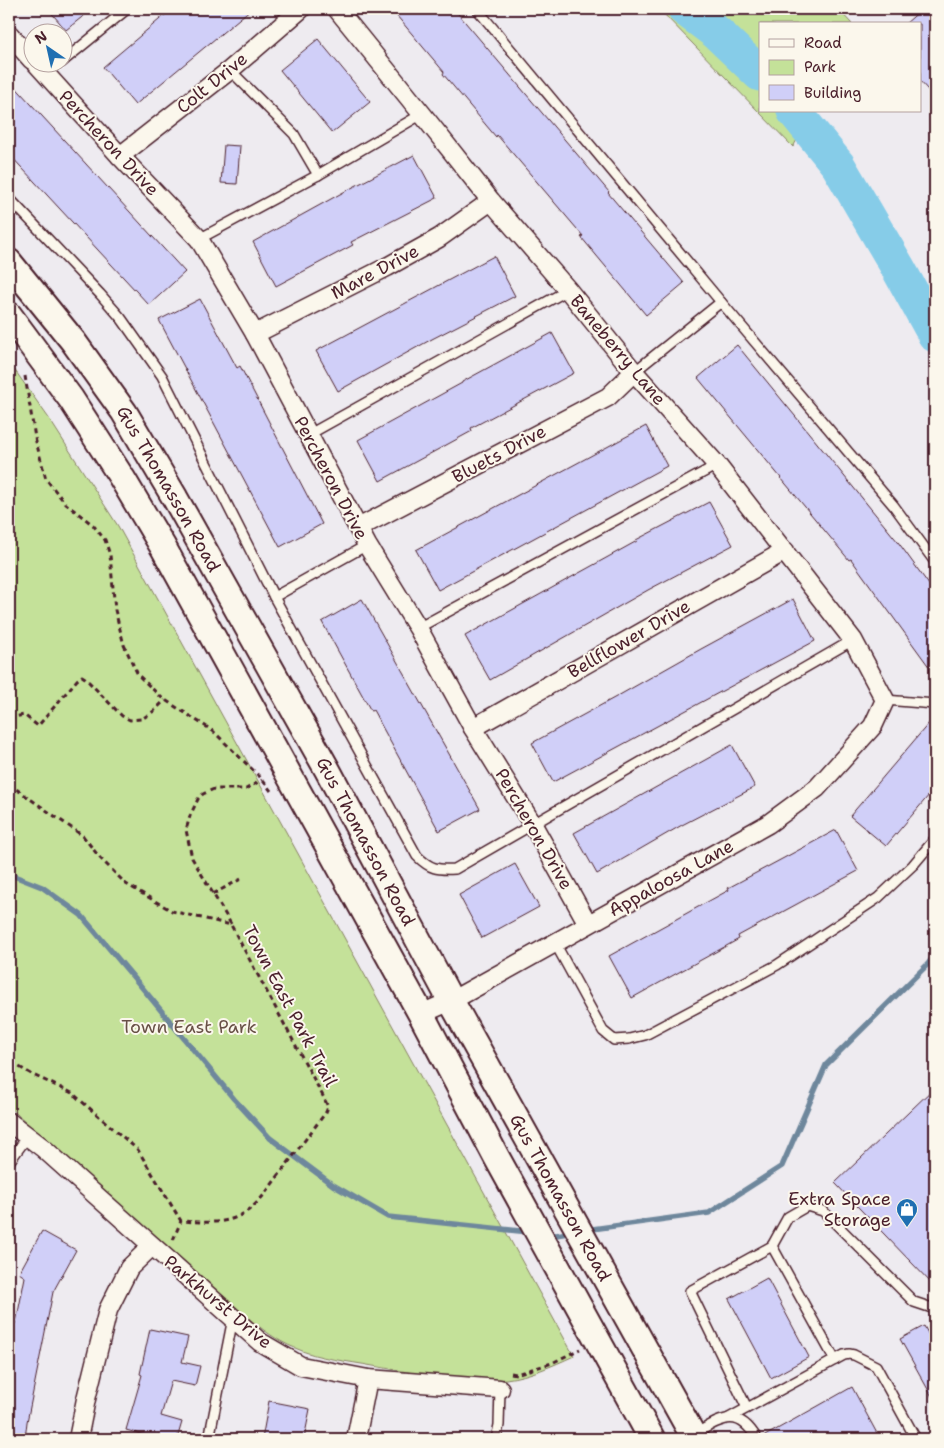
<svg xmlns="http://www.w3.org/2000/svg" width="944" height="1448" font-family="'Shantell Sans',sans-serif">
  <rect width="100%" height="100%" fill="#eeebf0"/>
  <filter id="ink" filterUnits="userSpaceOnUse"><feTurbulence type="fractalNoise" baseFrequency=".02" numOctaves="2"/><feDisplacementMap in="SourceGraphic" scale="10" xChannelSelector="R" yChannelSelector="G"/><feConvolveMatrix kernelMatrix="1 2 1 2 8 2 1 2 1" color-interpolation-filters="sRGB"/></filter>
  <g filter="url(#ink)">
    <g fill="#c4e199" stroke="#878062">
      <path d="M 659,9 L 838,9 L 852,24 L 760,24 L 760,111 L 813,111 L 793,147 Z"/>
      <path d="M 9,362 L 48,417 L 118,526 L 574,1356 C 552,1366 530,1376 506,1379 C 462,1384 416,1373 373,1366 C 347,1361 319,1359 295,1348 C 277,1341 262,1329 247,1317 L 9,1107 Z"/>
    </g>
    <g fill="none" stroke-linecap="round" stroke-linejoin="round">
      <g stroke="#6e879c" stroke-width="5.5">
        <path d="M 9,874 L 42,887 L 81,915 L 140,985 L 234,1099 L 270,1138 L 333,1185 L 388,1217 L 529,1232"/>
        <path d="M 585,1230 L 709,1213 L 782,1166 L 826,1065 L 928,964 L 935,955"/>
        <path d="M 546,1234 L 556,1235 L 574,1232"/>
      </g>
      <g stroke="#86cce8" stroke-width="35">
        <path d="M 685,9 L 717,33 L 760,74"/>
        <path d="M 794,111 L 838,165 L 897,266 L 935,335"/>
      </g>
    </g>
    <g fill="#d0cff8" stroke="#4a1f2b">
      <path d="M 48,9 L 92,9 L 66,30 Z"/>
      <path d="M 172,9 L 251,9 L 135,105 L 103,67 Z"/>
      <path d="M 391,9 L 454,9 L 609,192 L 608,193 L 684,283 L 646,315 L 581,237 L 583,236 L 497,135 L 496,137 L 443,74 L 444,72 Z"/>
      <path d="M 922,9 L 935,9 L 935,98 L 920,81 L 920,24 L 905,24 Z"/>
      <path d="M 318,39 L 370,102 L 332,133 L 280,70 Z"/>
      <path d="M 9,80 L 185,272 L 149,305 L 9,154 Z"/>
      <path d="M 224,145 L 240,146 L 237,184 L 221,183 Z"/>
      <path d="M 414,155 L 437,198 L 351,242 L 353,245 L 276,286 L 253,242 L 340,194 Z"/>
      <path d="M 494,256 L 515,296 L 432,339 L 338,391 L 316,351 Z"/>
      <path d="M 200,299 L 237,368 L 240,366 L 322,524 L 280,547 L 159,320 Z"/>
      <path d="M 552,333 L 574,373 L 471,428 L 472,431 L 380,481 L 358,440 L 462,383 L 462,382 Z"/>
      <path d="M 737,345 L 898,542 L 935,593 L 935,675 L 851,559 L 849,560 L 698,378 Z"/>
      <path d="M 646,426 L 667,466 L 438,590 L 416,550 Z"/>
      <path d="M 709,502 L 733,545 L 648,590 L 490,680 L 465,636 L 637,541 L 636,540 Z"/>
      <path d="M 362,599 L 480,809 L 439,831 L 373,710 L 371,711 L 322,622 Z"/>
      <path d="M 793,599 L 815,641 L 553,782 L 532,743 L 616,697 L 701,649 Z"/>
      <path d="M 935,716 L 935,788 L 886,846 L 850,816 Z"/>
      <path d="M 732,745 L 755,787 L 682,825 L 597,874 L 574,833 Z"/>
      <path d="M 836,830 L 858,871 L 738,936 L 739,939 L 632,998 L 609,956 L 729,890 L 728,888 Z"/>
      <path d="M 515,864 L 539,907 L 482,938 L 459,895 Z"/>
      <path d="M 935,1087 L 935,1287 L 835,1183 Z"/>
      <path d="M 42,1231 L 76,1250 L 53,1292 L 27,1422 L 25,1439 L 9,1439 L 9,1321 L 16,1323 L 25,1277 L 19,1273 Z"/>
      <path d="M 767,1278 L 809,1357 L 771,1378 L 729,1299 Z"/>
      <path d="M 924,1326 L 935,1346 L 935,1402 L 900,1339 Z"/>
      <path d="M 150,1329 L 188,1337 L 182,1362 L 200,1366 L 195,1386 L 171,1381 L 161,1416 L 182,1422 L 177,1439 L 159,1439 L 126,1430 L 142,1375 L 140,1374 Z"/>
      <path d="M 852,1387 L 880,1439 L 763,1439 L 763,1437 Z"/>
      <path d="M 269,1401 L 310,1409 L 304,1439 L 262,1439 Z"/>
    </g>
    <g fill="none" stroke-linecap="round" stroke-linejoin="round">
      <g stroke="#4a1f2b" stroke-width="12">
        <g id="lane">
          <path d="M 477,9 L 721,302 L 894,506 L 935,562"/>
          <path d="M 62,62 L 127,9"/>
          <path d="M 230,70 L 294,134 L 318,175"/>
          <path d="M 9,198 L 100,294 L 121,318 L 162,376 L 274,597 L 417,856 C 430,869 437,870 455,869 L 853,640"/>
          <path d="M 199,239 L 318,175 L 422,114"/>
          <path d="M 634,372 L 721,302"/>
          <path d="M 308,435 L 568,290"/>
          <path d="M 274,597 L 367,545"/>
          <path d="M 418,628 L 717,465"/>
          <path d="M 885,700 L 935,704"/>
          <path d="M 555,943 L 603,1031 L 614,1040 L 629,1039 L 645,1035 L 777,965 L 878,898 L 913,865 L 935,839"/>
          <path d="M 9,1162 L 28,1136"/>
          <path d="M 772,1246 L 788,1217 L 807,1206 L 823,1211 L 914,1302 L 935,1309"/>
          <path d="M 747,1408 L 690,1291 L 772,1246 L 835,1360"/>
          <path d="M 729,1418 L 844,1355 L 849,1354 L 854,1355 L 876,1366 L 916,1439"/>
          <path d="M 695,1434 C 721,1419 738,1406 757,1439"/>
          <path d="M 209,1439 L 233,1318"/>
          <path d="M 496,1439 L 499,1425 L 500,1389"/>
        </g>
      </g>
      <g stroke="#4a1f2b" stroke-width="21">
        <g id="street">
          <path d="M 337,9 L 422,114 L 491,201 L 568,290 L 634,372 L 717,465 L 853,640 L 885,700 L 873,726 L 817,788 L 768,824 L 451,1001 L 421,1014"/>
          <path d="M 9,34 L 32,60"/>
          <path d="M 35,62 L 120,156 L 199,239 L 255,334 L 367,545 L 418,628 L 473,728 L 533,825 L 588,924"/>
          <path d="M 120,156 L 230,70 L 301,9"/>
          <path d="M 255,334 L 387,267 L 439,238 L 491,201"/>
          <path d="M 358,528 L 608,397 L 634,372"/>
          <path d="M 473,728 L 785,551"/>
          <path d="M 9,1122 L 43,1148 L 260,1342 L 301,1366 L 368,1379 L 500,1389"/>
          <path d="M 78,1439 L 86,1399 L 108,1310 L 129,1268 L 152,1246"/>
          <path d="M 356,1439 L 368,1379"/>
        </g>
      </g>
      <g stroke="#4a1f2b" stroke-width="29">
        <g id="secondary">
          <path id="s1" d="M 9,262 L 73,341 L 124,412 L 175,498 L 327,769 L 451,1001 L 695,1439"/>
          <path d="M 9,315 L 71,399 L 122,478 L 163,547 L 421,1014 L 497,1158 L 652,1439"/>
        </g>
      </g>
      <g stroke="#4a1f2b" stroke-width="3" stroke-dasharray="5 4" stroke-linecap="butt">
        <path d="M 25,376 L 35,438 L 46,479 L 66,504 L 93,525 L 105,540 L 110,555 L 115,610 L 124,645 L 138,675 L 162,698 L 213,731 L 260,777 L 271,791"/>
        <path d="M 9,718 L 24,715 L 38,726 L 77,680 L 82,676 L 85,678 L 122,716 L 130,720 L 142,719 L 154,711 L 165,700"/>
        <path d="M 9,784 L 83,836 L 100,858 L 126,884 L 172,911 L 231,925 L 324,1098 L 328,1107 L 326,1112 L 270,1187 C 243,1224 224,1224 181,1221 L 138,1150 L 72,1093 L 33,1075 L 9,1061"/>
        <path d="M 213,894 L 241,879"/>
        <path d="M 231,924 L 192,858 L 186,830 L 190,816 L 198,799 L 203,794 L 214,789 L 246,789 L 262,780"/>
        <path d="M 173,1240 L 181,1221"/>
        <path d="M 511,1373 L 516,1374 L 552,1363 L 580,1349"/>
      </g>
      <use href="#lane" stroke="#fbf7ec" stroke-width="9"/>
      <use href="#street" stroke="#fbf7ec" stroke-width="18"/>
      <use href="#secondary" stroke="#fbf7ec" stroke-width="25"/>
    </g>
  </g>
  <defs>
    <g id="shop-pin" transform="scale(1.125)"><path d="M0 17L-7.5 6A9.5 9.5 0 1 1 7.5 6Z" fill="#1f6fb2" stroke="#fbf7ec"/><path d="M-5-2.5h2.3a2.7 3.5 0 0 1 5.4 0H5L5.5 6h-11ZM-1.5-2.5h3a1.5 2.3 0 0 0-3 0Z" fill="#fff"/></g>
  </defs>
  <g fill-rule="evenodd">
    <use href="#shop-pin" x="907" y="1209"/>
  </g>
  <g text-anchor="middle" dominant-baseline="central" stroke-width="4" stroke-linejoin="round" paint-order="stroke">
    <g font-size="18" fill="#4a1f2b" stroke="#fbf7ec">
      <text transform="translate(212 83) rotate(-39)">Colt Drive</text>
      <text transform="translate(109 143) rotate(47)">Percheron Drive</text>
      <text transform="translate(375 272) rotate(-28)">Mare Drive</text>
      <text transform="translate(618 350) rotate(50)">Baneberry Lane</text>
      <text transform="translate(499 454) rotate(-28)">Bluets Drive</text>
      <text transform="translate(331 478) rotate(62)">Percheron Drive</text>
      <text stroke="none"><textPath href="#s1" startOffset="278">Gus Thomasson Road</textPath></text>
      <text transform="translate(629 639) rotate(-30)">Bellflower Drive</text>
      <text transform="translate(534 829) rotate(60)">Percheron Drive</text>
      <text stroke="none"><textPath href="#s1" startOffset="682">Gus Thomasson Road</textPath></text>
      <text transform="translate(671 878) rotate(-29)">Appaloosa Lane</text>
      <text transform="translate(290 1006) rotate(62)">Town East Park Trail</text>
      <text stroke="none"><textPath href="#s1" startOffset="1088">Gus Thomasson Road</textPath></text>
      <text transform="translate(218 1302) rotate(40)">Parkhurst Drive</text>
    </g>
    <g font-size="18" fill="#685046" stroke="#fbf7ec">
      <text x="189" y="1027">Town East Park</text>
    </g>
    <g font-size="18" fill="#4a1f2b" stroke="#fbf7ec" text-anchor="end">
      <text x="891" y="1199">Extra Space<tspan x="891" dy="21">Storage</tspan></text>
    </g>
  </g>
  <rect width="944" height="1448" fill="none" stroke="#fbf7ec" stroke-width="30"/>
  <rect x="15" y="15" width="914" height="1418" fill="none" stroke="#4a1f2b" stroke-width="2" filter="url(#ink)"/>
  <rect x="759" y="22" width="162" height="90" fill="#fbf7ec" stroke="#b4a19f"/>
  <rect x="769" y="39" width="25" height="8" fill="#fbf7ec" stroke="#b4a19f"/>
  <text x="804" y="48" font-size="15" fill="#4a1f2b">Road</text>
  <rect x="769" y="60" width="25" height="15" fill="#c4e199" stroke="#b4a19f"/>
  <text x="804" y="72" font-size="15" fill="#4a1f2b">Park</text>
  <rect x="769" y="85" width="25" height="15" fill="#d0cff8" stroke="#b4a19f"/>
  <text x="804" y="98" font-size="15" fill="#4a1f2b">Building</text>
  <g transform="translate(48 48) rotate(326)"><circle r="24" fill="#fbf7ec" stroke="#b4a19f"/>
  <path d="M0-4L9 19L0 12L-9 19Z" fill="#1f6fb2"/>
  <text y="-8" font-size="14" font-weight="bold" text-anchor="middle" fill="#4a1f2b">N</text>
  </g>
</svg>
